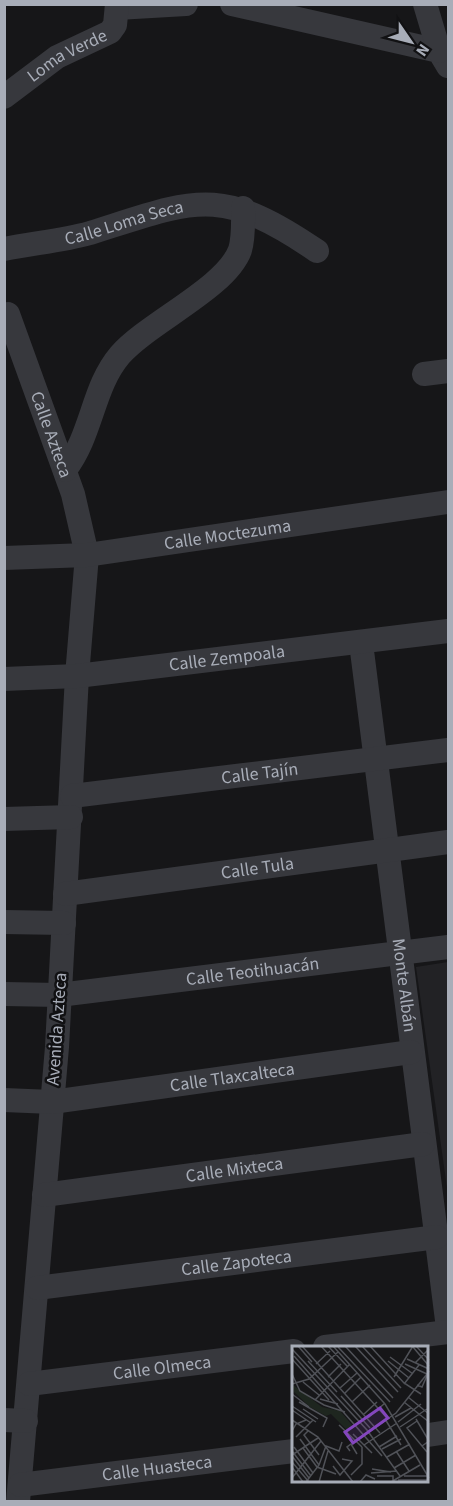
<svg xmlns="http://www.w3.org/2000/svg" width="453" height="1506" font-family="'Source Sans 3',sans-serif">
  <rect width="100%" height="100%" fill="#161618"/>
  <path fill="#222225" d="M 448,962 L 448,1195 L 416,967 Z"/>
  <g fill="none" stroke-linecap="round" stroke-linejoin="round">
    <g stroke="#37383d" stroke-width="24">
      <path d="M 232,4 L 439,51 L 448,66"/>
      <path d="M 425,4 L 439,51"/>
      <path d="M 117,8 L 186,4"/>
      <path id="s1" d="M 4,97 L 57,57 L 110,32 L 115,25 L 117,4"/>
      <path id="s2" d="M 4,249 C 33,243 62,241 90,233 C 195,200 219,184 317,251"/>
      <path id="s3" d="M 8,314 L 73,494 L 87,555 L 77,676 L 57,1047 L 18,1502"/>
      <path d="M 424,374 L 448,371"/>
      <path d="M 65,470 C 93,433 92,388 120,355 C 149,322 226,288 240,250 C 244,237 243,222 243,208"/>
      <path id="s4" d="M 4,558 L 87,555 L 448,502"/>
      <path id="s5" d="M 361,643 L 448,1328"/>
      <path id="s6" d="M 4,679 L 77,676 L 448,631"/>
      <path id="s7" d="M 72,796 L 448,750"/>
      <path d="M 4,819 L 71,817"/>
      <path id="s8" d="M 65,894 L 448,842"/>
      <path d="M 4,922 L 64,923"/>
      <path id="s9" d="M 4,994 L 59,995 L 448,947"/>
      <path id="s10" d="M 4,1100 L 52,1102 L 411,1052"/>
      <path id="s11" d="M 44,1195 L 423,1144"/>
      <path id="s12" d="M 37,1288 L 437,1237"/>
      <path d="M 325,1347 L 448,1332"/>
      <path id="s13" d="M 29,1384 L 294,1351"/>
      <path d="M 4,1420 L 26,1421"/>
      <path d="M 428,1435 L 448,1432"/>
      <path id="s14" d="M 20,1485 L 294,1451"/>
    </g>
  </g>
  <g text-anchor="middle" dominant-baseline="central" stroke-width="5" stroke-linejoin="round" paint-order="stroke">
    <g font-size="18" fill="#a8adb8" stroke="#111113">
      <text stroke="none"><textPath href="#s1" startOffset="76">Loma Verde</textPath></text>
      <text stroke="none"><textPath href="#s2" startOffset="123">Calle Loma Seca</textPath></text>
      <text stroke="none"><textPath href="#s3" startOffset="128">Calle Azteca</textPath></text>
      <text stroke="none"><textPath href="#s4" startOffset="225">Calle Moctezuma</textPath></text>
      <text stroke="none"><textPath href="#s6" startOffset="224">Calle Zempoala</textPath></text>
      <text stroke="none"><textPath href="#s7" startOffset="189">Calle Tajín</textPath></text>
      <text stroke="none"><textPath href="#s8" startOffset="194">Calle Tula</textPath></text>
      <text stroke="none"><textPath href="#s9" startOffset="250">Calle Teotihuacán</textPath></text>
      <text stroke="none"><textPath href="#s5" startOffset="345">Monte Albán</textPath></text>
      <text transform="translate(57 1029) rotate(-86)">Avenida Azteca</text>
      <text stroke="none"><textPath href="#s10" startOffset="230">Calle Tlaxcalteca</textPath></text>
      <text stroke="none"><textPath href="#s11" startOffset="192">Calle Mixteca</textPath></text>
      <text stroke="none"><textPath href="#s12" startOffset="201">Calle Zapoteca</textPath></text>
      <text stroke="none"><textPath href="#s13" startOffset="134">Calle Olmeca</textPath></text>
      <text stroke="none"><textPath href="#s14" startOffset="138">Calle Huasteca</textPath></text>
    </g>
  </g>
  <g transform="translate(292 1346)">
    <rect width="136" height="136" fill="#161618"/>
    <path d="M 1,39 L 30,61 L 48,65 L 60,79 L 55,84 L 39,68 L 34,70 L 18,61 L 2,46 Z" fill="#1e261f"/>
    <path fill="none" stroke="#505258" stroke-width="1.5" d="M 6,0 L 20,16M 10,0 L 88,87M 29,0 L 95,72M 36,0 L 55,20M 41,0 L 93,58 L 137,132M 53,0 L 101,52M 63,0 L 106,46M 70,0 L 109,42M 78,0 L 112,37 L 129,48M 124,0 L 137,14M 46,1 L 98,56M 121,1 L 137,20M 0,3 L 75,84 L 108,130M 2,10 L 90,110M 98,11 L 121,28M 0,13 L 37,54M 115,13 L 137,23M 16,15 L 45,46M 96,15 L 117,32M 123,17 L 137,3M 24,18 L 38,5M 113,18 L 135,28M 0,28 L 8,45 L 32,59 L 53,66M 36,31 L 49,18M 102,31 L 121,0M 11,36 L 27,49M 0,37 L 0,48 L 17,61M 0,38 L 17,33 L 46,6M 112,38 L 127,19M 125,39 L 130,41 L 137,25M 48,42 L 65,27M 53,47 L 69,31M 49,50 L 78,82M 116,51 L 137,68M 28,53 L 46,58M 23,54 L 58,18M 7,56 L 35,72 L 31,81M 60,56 L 78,39M 112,56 L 137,76M 0,60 L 24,76M 11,63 L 26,73M 0,64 L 19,77M 71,69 L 85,56M 103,71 L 119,62M 76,72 L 93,57M 93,73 L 109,99M 124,73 L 137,95 L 130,100M 0,74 L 26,91 L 61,136M 125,75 L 115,82 L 135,106M 106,76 L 129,58M 47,79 L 70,101M 108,81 L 135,63M 0,85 L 4,78 L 14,74M 16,85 L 12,89 L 27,109M 61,88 L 80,107M 4,91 L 21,74M 68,92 L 104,67 L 135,28M 8,93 L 27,119M 72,99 L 105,77M 2,101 L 21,127M 87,101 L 105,90M 11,102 L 25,121 L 44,128M 90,103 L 109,93M 0,105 L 19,130M 58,105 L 55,101 L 59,98 L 65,108M 104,105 L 117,125M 0,109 L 26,92M 0,110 L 17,132M 95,111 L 118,98M 0,116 L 17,136M 41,120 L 48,129 L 60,115 L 50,113M 0,121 L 11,136M 102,122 L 124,109M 80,123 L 99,126M 79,127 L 105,125M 59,129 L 70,118 L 70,101M 85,130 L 101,130 L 101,135M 112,130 L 136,130M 0,132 L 29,95M 106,134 L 136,134M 14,136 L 27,119 L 34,100 L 47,105 L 50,96M 27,136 L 36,105M 68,136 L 74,129 L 83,133M 99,136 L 128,119"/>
    <path fill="#8446be" fill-opacity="0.15" stroke="#8446be" stroke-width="3" d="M 88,62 L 96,72 L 61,97 L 53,86 Z"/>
    <rect width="136" height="136" fill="none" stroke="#a8adb8" stroke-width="3"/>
  </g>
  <rect width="453" height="1506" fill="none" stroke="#a8adb8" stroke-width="12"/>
  <g transform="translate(411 42) rotate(125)" stroke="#111113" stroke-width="4.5" paint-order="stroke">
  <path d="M0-4.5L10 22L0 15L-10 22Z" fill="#a8adb8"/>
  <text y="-9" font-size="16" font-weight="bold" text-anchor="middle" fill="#a8adb8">N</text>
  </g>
</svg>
